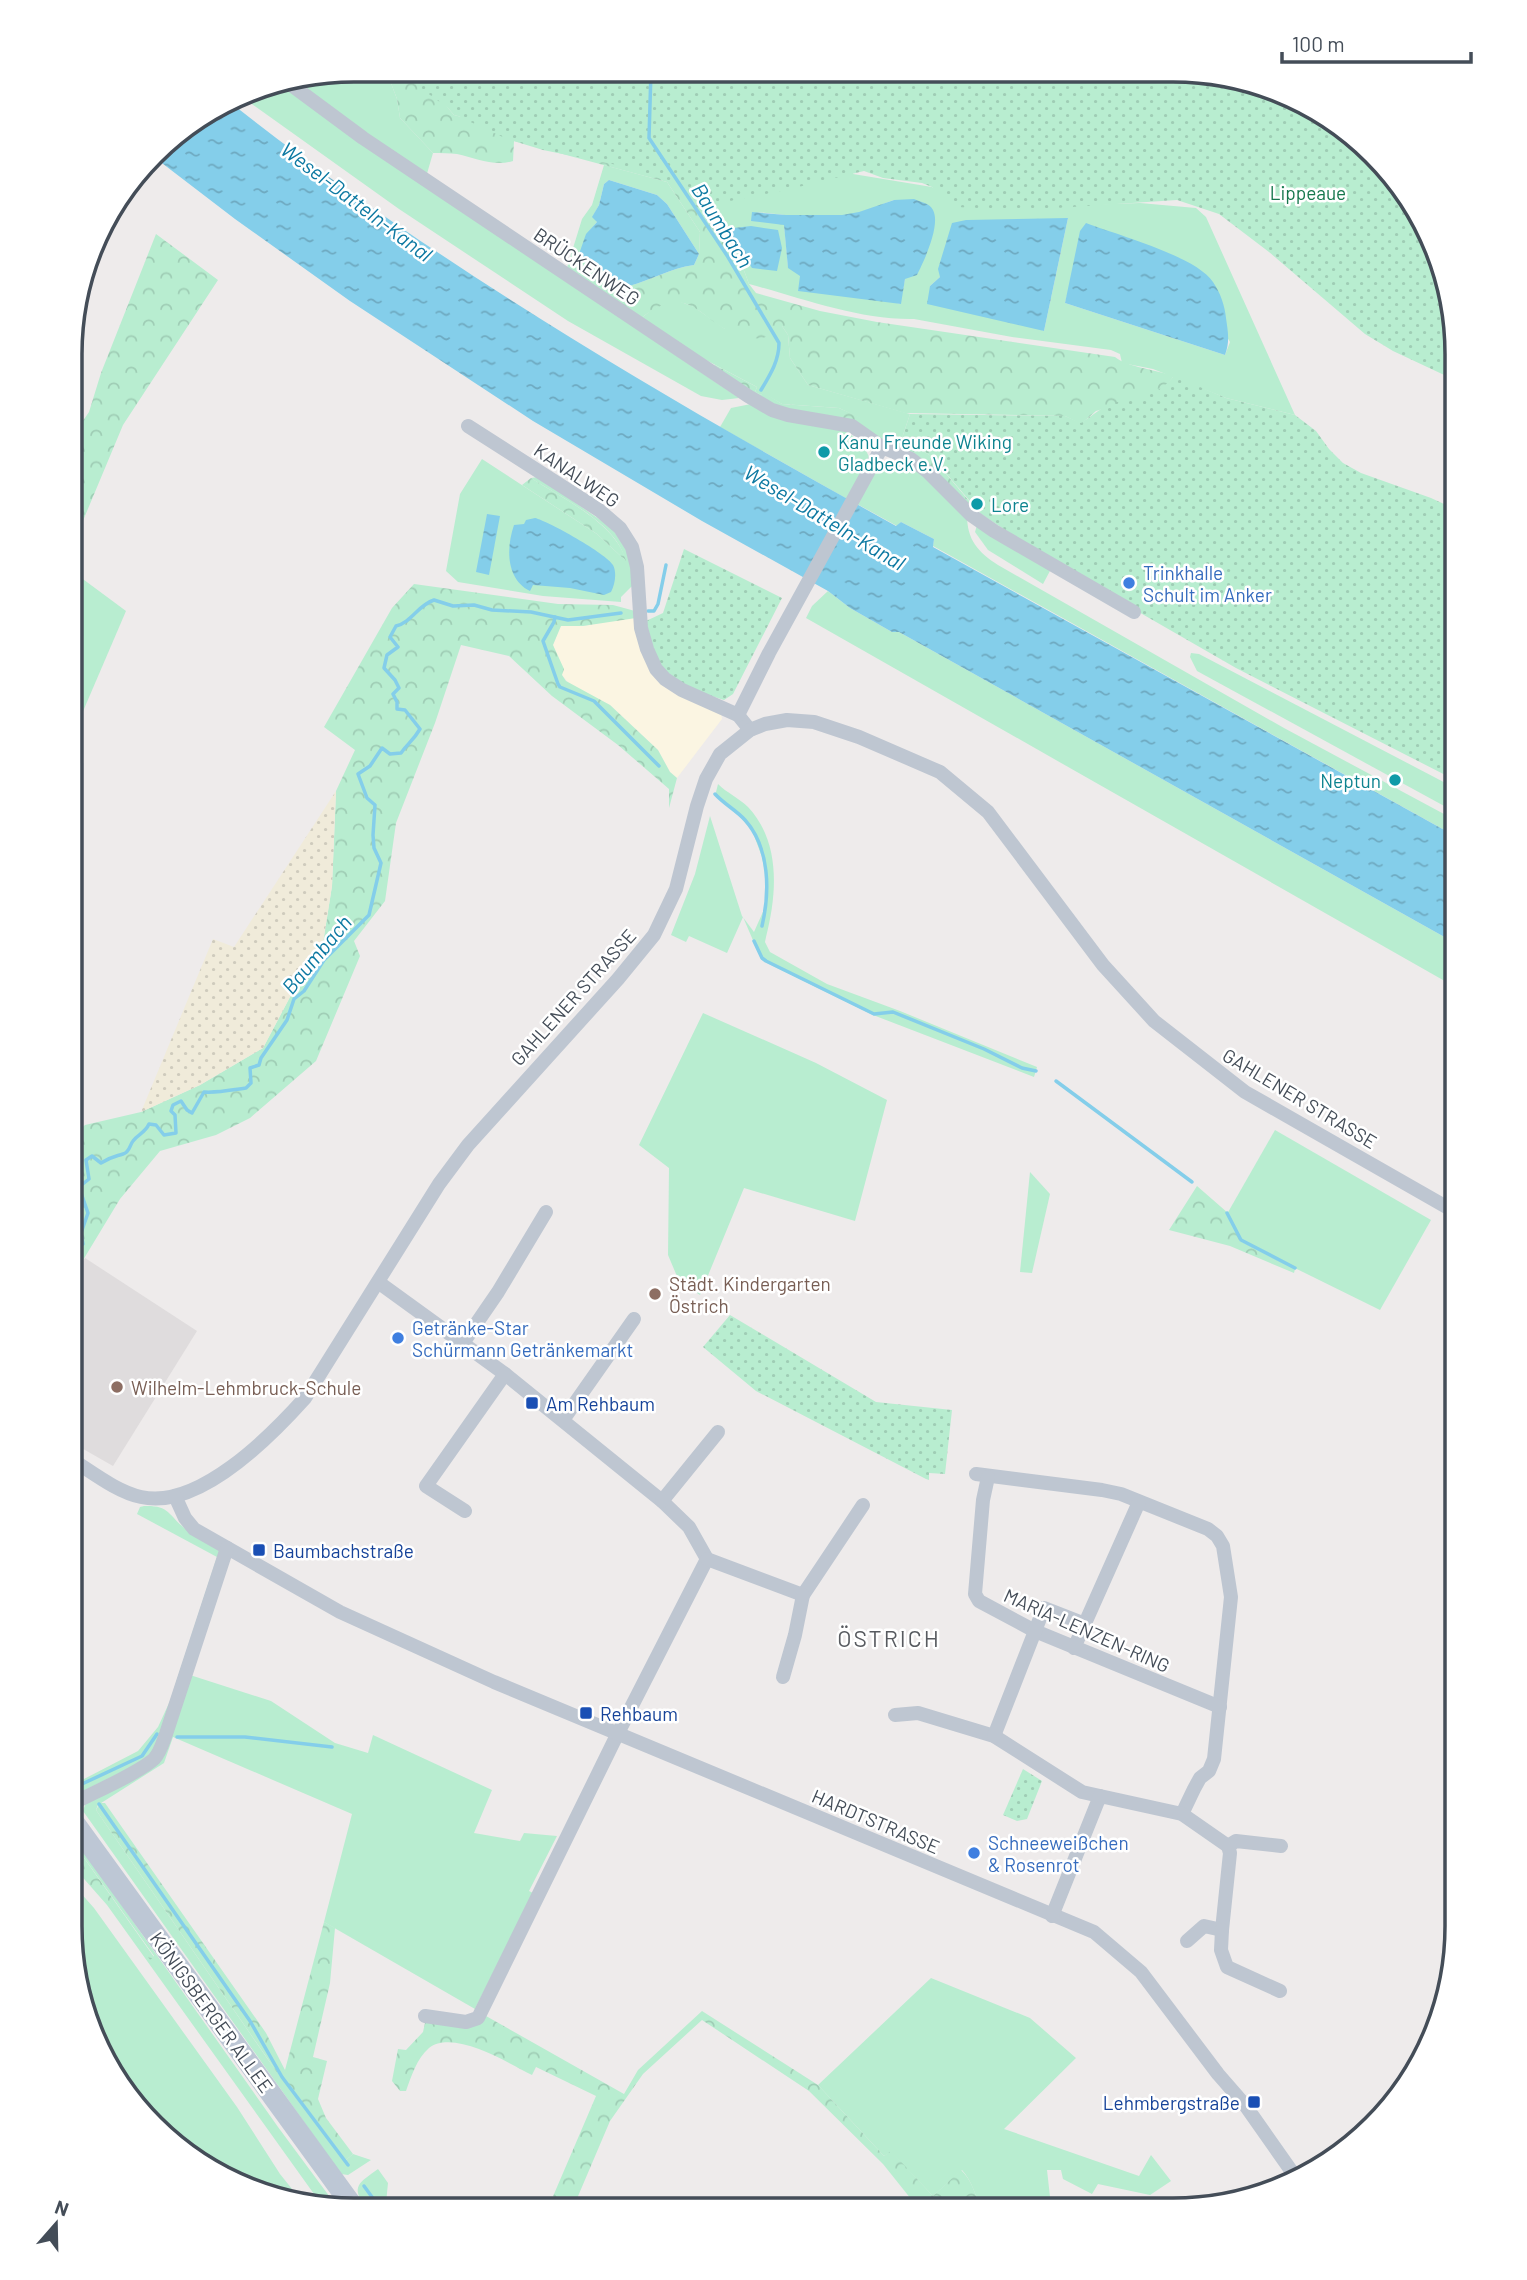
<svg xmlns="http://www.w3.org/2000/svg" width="1527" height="2280" font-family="Barlow,sans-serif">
  <defs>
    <pattern id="forest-crowns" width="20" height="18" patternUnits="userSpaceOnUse" patternTransform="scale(1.75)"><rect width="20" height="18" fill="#b8edd0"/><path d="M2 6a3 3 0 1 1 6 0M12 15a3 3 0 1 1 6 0" fill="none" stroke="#9fcdb5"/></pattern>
    <pattern id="sand-dots" width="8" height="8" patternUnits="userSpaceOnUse" patternTransform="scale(1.75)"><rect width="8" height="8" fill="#f0ebda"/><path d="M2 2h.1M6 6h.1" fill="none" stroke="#cfcbbd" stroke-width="1.8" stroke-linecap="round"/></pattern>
    <pattern id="park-dots" width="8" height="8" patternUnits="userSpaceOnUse" patternTransform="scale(1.75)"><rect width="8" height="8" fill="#b8edd0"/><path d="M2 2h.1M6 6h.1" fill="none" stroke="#9fcdb5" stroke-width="1.8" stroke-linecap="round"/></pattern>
    <pattern id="water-ripples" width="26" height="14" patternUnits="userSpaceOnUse" patternTransform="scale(1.75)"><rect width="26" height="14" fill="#84ceea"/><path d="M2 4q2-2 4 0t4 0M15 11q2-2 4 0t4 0" fill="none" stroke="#6ea9c0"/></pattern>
  </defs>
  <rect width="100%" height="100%" fill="#eeebeb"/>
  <path fill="#fbf5e2" d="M 624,618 L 636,618 L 721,713 L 722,719 L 677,778 L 670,772 L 658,750 L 610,705 L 570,685 L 562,675 L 553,645 L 560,626 L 583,626 Z"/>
  <path fill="#dfdcdd" d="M 85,1258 L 197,1331 L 113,1466 L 71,1442 L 71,1280 Z"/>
  <g fill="#b8edd0" fill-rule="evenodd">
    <path d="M 355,70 L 386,70 L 397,99 L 400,118 L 433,153 L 426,177 L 291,81 Z"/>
    <path d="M 832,71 L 853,174 L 932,187 L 960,203 L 1019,207 L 1140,203 L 1196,208 L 1206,217 L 1295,415 L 1226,398 L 1153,369 L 1122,363 L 1120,354 L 1111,350 L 1012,337 L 914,319 C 858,320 802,298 749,284 L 742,265 L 704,199 L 674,173 L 454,115 L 429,86 ZM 894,200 L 905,279 L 900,304 L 788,267 L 784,224 L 757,212 C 789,216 826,220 857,213 C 870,210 882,204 894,200 ZM 1068,218 L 1044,331 L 930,286 L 940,277 ZM 1086,224 L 1181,259 L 1230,342 L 1225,355 L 1065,303 Z"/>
    <path d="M 278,83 L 346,132 L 739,398 L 722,400 L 701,396 L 568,321 L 399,209 L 242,97 L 263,85 Z"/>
    <path d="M 604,165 L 667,182 L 700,232 L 699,254 L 667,204 L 657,195 L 609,180 L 604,184 L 599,205 L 593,216 L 597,222 L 590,230 L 580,257 L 629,286 L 618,305 L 566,271 L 582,219 L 592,205 Z"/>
    <path d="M 670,301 L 681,302 L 694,307 L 725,329 L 782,326 L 788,335 L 790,358 L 808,385 L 910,414 L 902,438 L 839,408 L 782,404 L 763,393 L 761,395 L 755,392 L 757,387 L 704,359 L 640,319 L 653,309 Z"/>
    <path d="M 751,404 L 839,427 L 862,442 L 870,459 L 849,500 L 720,427 L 731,408 Z"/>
    <path d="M 482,459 L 597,534 L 625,560 C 618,524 560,497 531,478 L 538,477 L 612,528 L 628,552 L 635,583 L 621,597 L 621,602 L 543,596 L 458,582 L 446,571 L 460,494 Z"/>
    <path d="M 888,462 L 910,465 L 967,515 C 967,540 978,552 998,565 L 1284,728 L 1457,821 L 1457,837 L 933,546 L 934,539 L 901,522 L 897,526 L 857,504 L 876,470 Z"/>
    <path d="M 977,525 L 1051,569 L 1043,584 L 988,550 L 975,532 Z"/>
    <path d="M 72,571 L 126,611 L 78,723 L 72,720 Z"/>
    <path d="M 828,591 L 850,608 L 892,632 L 899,632 L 1457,944 L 1457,988 L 806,618 L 812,606 Z"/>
    <path d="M 1191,653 L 1199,654 L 1457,789 L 1457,813 L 1197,671 L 1190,657 Z"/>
    <path d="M 718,784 C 727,793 739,798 748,807 C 781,842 777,894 766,937 L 765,942 L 770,952 L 827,984 L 900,1011 L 1037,1067 L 1034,1077 L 873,1015 L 765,962 L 761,959 L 743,917 L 727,953 L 689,936 L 686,942 L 671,935 L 695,874 L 710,816 L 742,916 L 754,932 L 766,905 L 767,883 L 762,857 L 752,830 L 738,815 L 715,796 Z"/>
    <path d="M 703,1013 L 816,1063 L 887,1100 L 855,1221 L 744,1188 L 700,1295 L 679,1281 L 668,1255 L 669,1168 L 639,1145 Z"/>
    <path d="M 1275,1130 L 1431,1220 L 1380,1310 L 1240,1241 L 1227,1214 Z"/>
    <path d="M 1030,1172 L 1050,1194 L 1032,1273 L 1020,1272 Z"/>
    <path d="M 144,1506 C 171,1505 168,1516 187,1530 C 197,1538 209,1544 221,1551 L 164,1730 L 148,1759 L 77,1794 L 71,1794 L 70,1766 L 84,1779 L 138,1751 L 158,1727 L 170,1701 L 217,1557 L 137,1514 L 140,1507 Z"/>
    <path d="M 190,1675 L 271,1701 L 335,1743 L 368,1753 L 373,1735 L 492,1790 L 474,1833 L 520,1841 L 524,1833 L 557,1836 L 529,1891 L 533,1893 L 475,2009 L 324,1922 L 352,1814 L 173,1737 L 164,1763 L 98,1805 L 96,1810 L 269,2061 L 346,2160 L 353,2154 L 371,2160 L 348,2175 L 341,2174 L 83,1811 L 86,1802 L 151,1765 Z"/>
    <path d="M 70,1832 L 278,2127 L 338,2208 L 324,2208 L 107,1905 L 106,1897 L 150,1959 L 154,1956 L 70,1838 Z"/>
    <path d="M 70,1881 L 94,1908 L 237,2107 L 280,2174 L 304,2204 L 246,2188 L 182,2151 L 129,2099 L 92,2035 L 70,1925 Z"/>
    <path d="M 931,1978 L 1030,2018 L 1076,2058 L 1004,2129 L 1139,2176 L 1151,2155 L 1171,2181 L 1150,2195 L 1098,2184 L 1092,2194 L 1063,2179 L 1061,2170 L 1047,2170 L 1050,2197 L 1033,2207 L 1033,2210 L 979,2209 C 977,2196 971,2180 962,2170 L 933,2196 L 891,2152 L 884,2156 L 818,2085 Z"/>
    <path d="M 378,2169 L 388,2183 L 386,2203 L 381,2208 L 366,2208 C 350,2186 359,2183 378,2169 Z"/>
  </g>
  <g fill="url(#forest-crowns)">
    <path d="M 386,70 L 409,70 L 429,86 L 454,115 L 675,173 L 704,199 L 742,265 L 749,284 L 756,293 L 820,311 L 877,322 L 1115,357 C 1127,367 1157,370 1174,376 L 1161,392 L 1096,411 L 1081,424 L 1065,416 L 905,413 L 808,385 L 790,358 L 788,335 L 782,326 C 776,330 770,336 763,338 C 758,339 752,338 747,337 C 699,328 694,276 640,319 L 618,305 L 629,286 C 652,280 670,268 694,265 L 699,254 L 700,232 L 667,182 L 514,141 L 513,161 C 494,167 476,158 457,154 C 449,153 441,153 433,153 L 400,118 L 397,99 Z"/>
    <path d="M 156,234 L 218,280 L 123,425 L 72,547 L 72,437 L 89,412 L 101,373 Z"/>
    <path d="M 715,365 L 757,387 L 755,392 L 761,395 L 763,392 L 782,404 L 839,408 L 891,431 L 931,456 L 981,515 L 981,517 L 906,452 L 782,410 L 714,367 Z"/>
    <path d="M 531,478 C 562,498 617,524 626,561 L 597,534 L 522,485 Z"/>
    <path d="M 414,584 L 558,604 L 613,605 L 635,611 L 636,618 L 583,626 L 561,626 L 553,645 L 564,669 L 562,675 L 566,681 L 610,705 L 658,750 L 670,772 L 677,778 L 669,808 L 669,789 L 618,745 L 552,696 L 509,656 L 461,645 L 435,723 L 396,823 L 385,901 L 354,941 L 360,956 L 316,1061 L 250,1118 L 216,1135 L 160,1151 L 120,1199 L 71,1280 L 71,1138 L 85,1125 L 141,1112 L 200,1085 L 263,1048 L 290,997 L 322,949 L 332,886 L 336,791 L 355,750 L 324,727 L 392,608 Z"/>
    <path d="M 1197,1186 L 1228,1213 L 1240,1241 L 1295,1269 L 1294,1273 L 1230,1246 L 1169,1230 Z"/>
    <path d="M 100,1803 L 105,1803 L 266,2033 L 285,2070 L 324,1922 L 335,1928 L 330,1983 L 313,2057 L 327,2061 L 318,2099 L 326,2118 L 353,2154 L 346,2160 L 285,2079 L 283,2081 L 276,2071 L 96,1810 Z"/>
    <path d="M 70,1838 L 154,1957 L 150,1960 L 107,1899 L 107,1905 L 70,1863 Z"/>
    <path d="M 702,2011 L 818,2085 L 884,2156 L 891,2151 L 933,2196 L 961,2170 C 971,2179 977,2196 979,2209 L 919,2209 L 883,2164 L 809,2091 L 702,2020 L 643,2074 L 610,2121 L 573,2208 L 548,2208 L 596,2096 L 536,2067 L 532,2075 C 508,2063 454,2029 429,2048 C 417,2058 411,2077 406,2091 L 400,2091 L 392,2081 L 398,2049 L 406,2050 L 423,2032 L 425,2023 L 486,2016 L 624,2094 L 638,2070 Z"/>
  </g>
  <path fill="url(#sand-dots)" d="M 336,791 L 332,886 L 322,949 L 290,997 L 263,1048 L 200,1085 L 141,1112 L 213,939 L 234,947 Z"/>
  <g fill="url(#park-dots)">
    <path d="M 403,70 L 1210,72 L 1281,92 L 1345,129 L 1398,181 L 1435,245 L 1457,355 L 1457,381 L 1393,351 L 1365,334 L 1269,252 L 1219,214 L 1177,200 L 1027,210 L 955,207 L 932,187 L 922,183 L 883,178 L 864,171 L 786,190 L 695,208 L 679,184 L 622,166 L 543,150 L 507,139 L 462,118 L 419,87 Z"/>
    <path d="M 1174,376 L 1226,398 L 1295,415 L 1316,431 L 1329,449 L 1343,463 L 1361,473 L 1431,498 L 1457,510 L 1457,781 L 1236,668 L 1064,569 L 981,514 L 931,456 L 902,438 L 910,414 L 1065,416 L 1081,423 C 1092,416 1101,407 1114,403 C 1142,394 1153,400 1174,376 Z"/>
    <path d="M 684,549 L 782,598 L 733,694 L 724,700 C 703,693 669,686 658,664 C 652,651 650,635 646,621 L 663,613 Z"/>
    <path d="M 730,1315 L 876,1402 L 952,1410 L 945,1474 L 929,1473 L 929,1480 L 926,1479 L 756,1391 L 703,1347 Z"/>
    <path d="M 1023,1769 L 1042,1781 L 1027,1819 L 1017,1821 L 1003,1815 Z"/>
  </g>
  <g fill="url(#water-ripples)">
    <path d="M 231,103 C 438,266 667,399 896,526 L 901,522 L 934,539 L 933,547 L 1457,837 L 1457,944 L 899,632 L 892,632 L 850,608 L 828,591 L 702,521 L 533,421 L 350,301 L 235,219 L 154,157 L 167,140 Z"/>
    <path d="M 609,180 L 657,195 L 667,204 L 699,254 L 694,265 C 670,268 652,280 629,286 L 580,257 L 579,254 L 586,234 L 597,222 L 592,217 L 599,205 L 604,184 Z"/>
    <path d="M 914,199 C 920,202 930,203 933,210 C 941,225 924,261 917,275 L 905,279 L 901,304 L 798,291 L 800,276 L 788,268 L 784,225 L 751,221 L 752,212 L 786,215 L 842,215 L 859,212 L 894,200 Z"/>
    <path d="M 1068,218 L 1044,331 L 927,304 L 930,286 L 940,277 L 938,269 L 952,223 L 966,220 Z"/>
    <path d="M 1086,223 C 1117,235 1196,256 1213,282 C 1220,292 1225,306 1226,318 C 1228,332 1230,342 1225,355 L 1065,303 L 1080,231 Z"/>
    <path d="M 751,226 L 778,230 L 782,248 L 777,271 L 752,268 L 731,235 L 734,228 Z"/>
    <path d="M 487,514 L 500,516 L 489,575 L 476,572 Z"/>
    <path d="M 535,518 C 548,521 607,554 613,565 C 617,573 615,584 611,592 L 604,595 L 570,588 L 533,585 L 530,591 C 506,579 506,548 514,525 L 524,524 L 526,520 Z"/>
  </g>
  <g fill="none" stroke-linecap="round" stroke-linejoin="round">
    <g stroke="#84ceea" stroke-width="3.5">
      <path d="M 651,71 L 649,138 L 728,257 L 779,343 C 779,361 770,375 761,390"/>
      <path d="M 648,611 L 654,611 L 658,604 L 666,565"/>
      <path d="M 555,617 L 554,622 L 543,641 L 558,684 L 560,687 L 594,701 L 659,766"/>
      <path d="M 715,794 C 724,804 736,810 745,820 C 770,848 770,892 762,926"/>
      <path d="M 754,941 L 762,958 L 766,961 L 874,1014 L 893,1012 L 984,1049 L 1022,1068 L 1036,1071"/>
      <path d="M 1056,1081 L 1192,1182"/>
      <path d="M 1227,1213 L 1241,1240 L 1295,1268"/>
      <path d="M 71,1252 L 83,1244 L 81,1233 L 88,1213 L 79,1187 L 89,1179 L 86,1160 L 92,1156 L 101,1163 C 110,1157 113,1157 123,1154 C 130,1152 129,1146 133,1141 C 138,1134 145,1133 149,1124 L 156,1125 L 164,1135 L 176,1133 L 175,1115 L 171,1111 L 173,1105 L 181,1101 L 187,1110 L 192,1113 L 204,1092 C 219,1093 231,1090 246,1088 L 251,1083 L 250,1068 L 259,1065 L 261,1058 L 287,1020 L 294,999 L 304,991 L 324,960 L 369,915 L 381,863 L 374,848 L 373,835 L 375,805 L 367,798 L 358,774 L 370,766 L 382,748 L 390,754 L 401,753 C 408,743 413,741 420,729 L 405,710 L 397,709 L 397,702 L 393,694 L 399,688 L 395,680 L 384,668 L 387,655 L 398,647 L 390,637 L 396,626 C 412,622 418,605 434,600 L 453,606 L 474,605 L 492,610 L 531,612 L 568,620 L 621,613"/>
      <path d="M 177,1737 L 245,1737 L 332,1747"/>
      <path d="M 70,1771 L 82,1784 L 142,1756 L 157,1734"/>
      <path d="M 99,1804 L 250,2021 L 282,2077 L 348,2165"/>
      <path d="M 364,2186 L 380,2208"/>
    </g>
    <g stroke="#bec6d1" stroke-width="14">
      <path d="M 286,81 L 363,138 L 748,396 L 772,410 L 788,415 L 852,426 L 882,447 L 911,459 L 928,472 L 971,515 L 994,531 L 1134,612"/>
      <path d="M 468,426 L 599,510 L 620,528 L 632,547 L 637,567 L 641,628 L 647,649 L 656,669 L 665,679 L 682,690 L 738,715 L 750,730"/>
      <path d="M 738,715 L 769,653 L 882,447"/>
      <path d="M 378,1282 L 505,1374 L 662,1501 L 689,1527 L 707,1559 L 618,1733 L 478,2018 L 466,2022 L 425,2016"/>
      <path d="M 463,1343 L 498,1292 L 546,1212"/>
      <path d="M 563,1420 L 634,1319"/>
      <path d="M 71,1459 C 92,1472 117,1492 141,1497 C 198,1510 270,1437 305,1398 L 439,1184 L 468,1145 L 618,979 L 654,935 L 676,889 L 697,806 L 706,779 L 720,754 L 750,730 L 765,724 L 787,720 L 814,722 L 859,737 L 940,772 L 988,812 L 1103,965 L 1154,1021 L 1245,1092 L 1457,1213"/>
      <path d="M 976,1474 L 1102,1490 L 1121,1494 L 1208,1529 L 1217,1536 L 1223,1546 L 1231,1597 L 1214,1759 L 1209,1771 L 1200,1778 L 1194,1789 L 1182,1814"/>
      <path d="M 988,1477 L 983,1500 L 975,1594 L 979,1601 L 1035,1631 L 1220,1707"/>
      <path d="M 175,1496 L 185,1518 L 194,1529 L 340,1612 L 494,1682 L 1094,1932 L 1141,1972 L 1218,2074 L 1245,2105 L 1297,2179"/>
      <path d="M 662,1501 L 718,1432"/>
      <path d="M 465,1511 L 426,1486 L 505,1374"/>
      <path d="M 707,1559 L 803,1595 L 863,1505"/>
      <path d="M 1074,1648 L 1139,1502"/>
      <path d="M 783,1677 L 795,1635 L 803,1595"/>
      <path d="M 895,1715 L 918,1713 L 994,1736 L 1082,1792 L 1100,1796"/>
      <path d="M 994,1736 L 1044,1608 L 1085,1624"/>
      <path d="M 70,1805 C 90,1794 139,1773 154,1759 C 160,1753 163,1742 166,1734 L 227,1548"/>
      <path d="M 1228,1846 L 1236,1841 L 1281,1846"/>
      <path d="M 1052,1916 L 1100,1796 L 1182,1814 L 1228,1846 L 1230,1853 L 1222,1930 L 1204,1926 L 1187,1941"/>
      <path d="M 1222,1930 L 1221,1950 L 1227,1967 L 1280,1991"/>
    </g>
    <path stroke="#bdc7d5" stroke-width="21" d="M 70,1817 L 354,2208"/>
  </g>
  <g fill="#0f9aa8" stroke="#fff" stroke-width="2.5">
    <circle cx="824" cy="452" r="7"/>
    <circle cx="977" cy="504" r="7"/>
    <circle cx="1395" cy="780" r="7"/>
  </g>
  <g fill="#3f7fe0" stroke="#fff" stroke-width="2.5">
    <circle cx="1129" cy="583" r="7"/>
    <circle cx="398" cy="1338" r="7"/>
    <circle cx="974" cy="1853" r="7"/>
  </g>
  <g fill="#8d6e63" stroke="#fff" stroke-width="2.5">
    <circle cx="655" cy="1294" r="7"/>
    <circle cx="117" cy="1387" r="7"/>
  </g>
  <g fill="#1a4fb4" stroke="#fff" stroke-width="2.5">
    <rect x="525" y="1396" width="14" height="14" rx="3.5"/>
    <rect x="252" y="1543" width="14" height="14" rx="3.5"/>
    <rect x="579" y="1706" width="14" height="14" rx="3.5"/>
    <rect x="1247" y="2095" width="14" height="14" rx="3.5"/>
  </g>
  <g text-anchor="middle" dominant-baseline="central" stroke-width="5" stroke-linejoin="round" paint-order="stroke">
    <g font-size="19" fill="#16774d" stroke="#fff">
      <text x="1308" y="192">Lippeaue</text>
    </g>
    <g font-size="19" fill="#444d58" stroke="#fff">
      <text transform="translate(587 266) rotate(34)">BRÜCKENWEG</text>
      <text transform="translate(577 475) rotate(34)">KANALWEG</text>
      <text transform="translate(573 997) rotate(-48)">GAHLENER STRASSE</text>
      <text transform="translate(1300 1098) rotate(31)">GAHLENER STRASSE</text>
      <text transform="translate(1087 1630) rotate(24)">MARIA-LENZEN-RING</text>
      <text transform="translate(876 1821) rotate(23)">HARDTSTRASSE</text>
      <text transform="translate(212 2012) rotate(54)">KÖNIGSBERGER ALLEE</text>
    </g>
    <g font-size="19" fill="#0d838f" stroke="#fff" text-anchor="start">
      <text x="838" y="441">Kanu Freunde Wiking<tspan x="838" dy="22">Gladbeck e.V.</tspan></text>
      <text x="991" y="504">Lore</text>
      <text x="1381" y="780" text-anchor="end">Neptun</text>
    </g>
    <g font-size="19" fill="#366cbe" stroke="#fff" text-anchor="start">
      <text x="1143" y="572">Trinkhalle<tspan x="1143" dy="22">Schult im Anker</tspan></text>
      <text x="412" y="1327">Getränke-Star<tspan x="412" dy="22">Schürmann Getränkemarkt</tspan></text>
      <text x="988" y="1842">Schneeweißchen<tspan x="988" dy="22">&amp; Rosenrot</tspan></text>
    </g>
    <g font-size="19" fill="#785e54" stroke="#fff" text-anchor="start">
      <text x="669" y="1283">Städt. Kindergarten<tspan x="669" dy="22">Östrich</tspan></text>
      <text x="131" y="1387">Wilhelm-Lehmbruck-Schule</text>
    </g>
    <g font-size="19" fill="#164399" stroke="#fff" text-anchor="start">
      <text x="546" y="1403">Am Rehbaum</text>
      <text x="273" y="1550">Baumbachstraße</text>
      <text x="600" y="1713">Rehbaum</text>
      <text x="1240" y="2102" text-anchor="end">Lehmbergstraße</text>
    </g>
    <g font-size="21" font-style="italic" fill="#0d79a2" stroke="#fff">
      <text transform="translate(357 201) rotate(37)">Wesel-Datteln-Kanal</text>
      <text transform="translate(723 225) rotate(58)">Baumbach</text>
      <text transform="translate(825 517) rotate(31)">Wesel-Datteln-Kanal</text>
      <text transform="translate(316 954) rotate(-50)">Baumbach</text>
    </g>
    <g font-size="23" letter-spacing="2" fill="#585b60" stroke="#fff">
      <text x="889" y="1638">ÖSTRICH</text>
    </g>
  </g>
  <path d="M0 0H1527V2280H0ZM354 82H1173A272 272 0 0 1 1445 354V1926A272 272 0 0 1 1173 2198H354A272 272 0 0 1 82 1926V354A272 272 0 0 1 354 82Z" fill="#fff" fill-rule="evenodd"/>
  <path fill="none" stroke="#444d58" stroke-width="3.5" d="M354 82H1173A272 272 0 0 1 1445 354V1926A272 272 0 0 1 1173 2198H354A272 272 0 0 1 82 1926V354A272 272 0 0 1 354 82Z"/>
  <g transform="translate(56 2224) rotate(20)" stroke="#ffffff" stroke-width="5" paint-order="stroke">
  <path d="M0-5L12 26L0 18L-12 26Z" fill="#444d58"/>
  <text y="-10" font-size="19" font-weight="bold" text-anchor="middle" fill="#444d58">N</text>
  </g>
  <path d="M1282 52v10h189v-10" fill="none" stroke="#444d58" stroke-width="3.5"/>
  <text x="1292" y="52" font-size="21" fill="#444d58" stroke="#ffffff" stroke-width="5" paint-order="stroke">100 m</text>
</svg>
